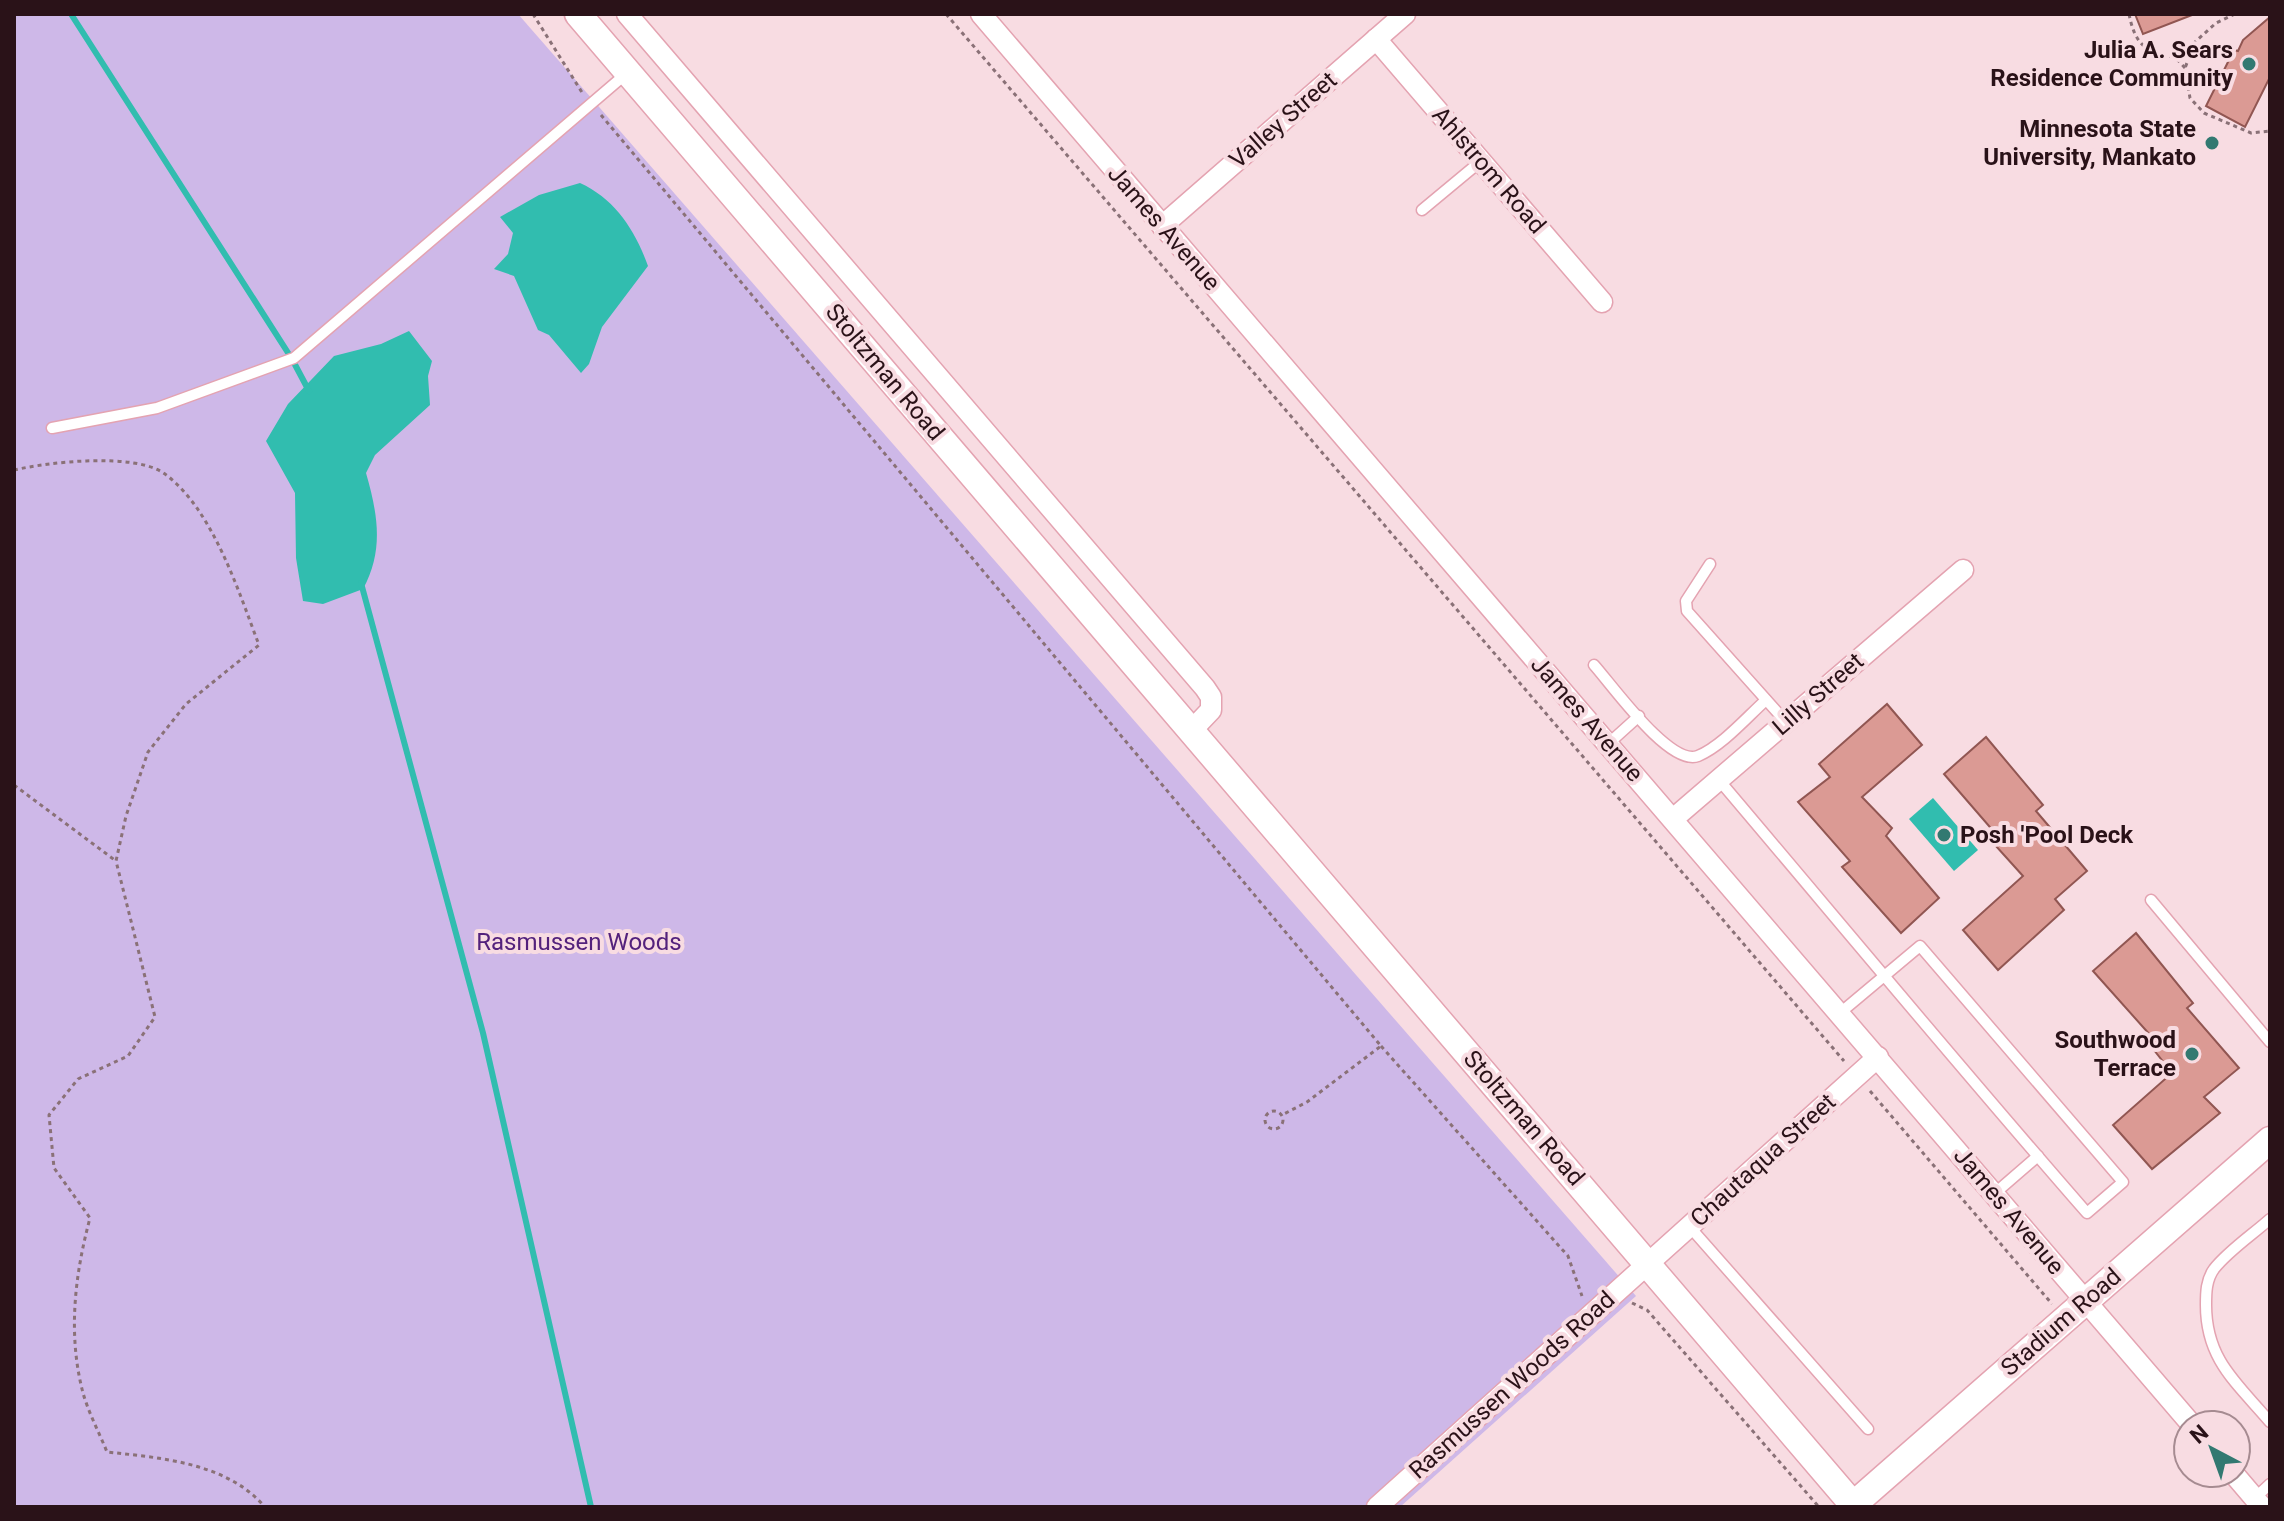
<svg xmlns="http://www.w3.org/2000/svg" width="2284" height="1521" font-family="Roboto,sans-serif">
  <rect width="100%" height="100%" fill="#f8dce2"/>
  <path fill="#ceb8e8" d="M 14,14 L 518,14 L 1636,1296 L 1400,1507 L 14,1507 Z"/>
  <g fill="#31bdaf">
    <path d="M 580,183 C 615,199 635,230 648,266 L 602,327 L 589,364 L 581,373 L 549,335 L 538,330 L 514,276 L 494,269 L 508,254 L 513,233 L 500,217 L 539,195 Z"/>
    <path d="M 409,331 L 432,361 L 428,376 L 430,405 L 375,455 L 366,473 C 378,515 384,550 363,589 L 323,604 L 303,601 L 296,558 L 295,493 L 266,441 L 288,404 L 334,356 L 381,344 Z"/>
    <path d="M 1933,798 L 1978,850 L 1954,871 L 1909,819 Z"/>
  </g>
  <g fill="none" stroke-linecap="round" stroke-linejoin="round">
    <g stroke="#31bdaf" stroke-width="6">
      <path d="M 71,14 L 292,359 L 309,391"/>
      <path d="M 361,583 L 483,1033 L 591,1507"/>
    </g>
  </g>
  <g fill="#db9a94" stroke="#915652" stroke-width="2">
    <path d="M 2135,14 L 2192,14 L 2192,15 L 2143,34 Z"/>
    <path d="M 2270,17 L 2270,77 L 2245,127 L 2206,106 L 2234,50 L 2238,51 L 2243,40 Z"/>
    <path d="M 1887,704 L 1922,745 L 1862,797 L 1892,828 L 1886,836 L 1939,898 L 1901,933 L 1842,867 L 1850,861 L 1798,802 L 1830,777 L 1819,764 Z"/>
    <path d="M 1986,737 L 2043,805 L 2036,811 L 2087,871 L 2055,899 L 2064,910 L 1998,970 L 1963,930 L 2023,876 L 1995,845 L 2002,841 L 1944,774 Z"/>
    <path d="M 2136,933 L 2193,1003 L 2187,1008 L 2239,1068 L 2204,1097 L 2220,1113 L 2152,1169 L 2113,1125 L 2172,1073 L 2146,1040 L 2151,1036 L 2093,971 Z"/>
  </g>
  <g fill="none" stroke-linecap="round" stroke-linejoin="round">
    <g stroke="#e4a3b1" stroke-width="13">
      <g id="service">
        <path d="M 1422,210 L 1481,161"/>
        <path d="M 52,428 L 157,408 L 294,358 L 627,73"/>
        <path d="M 1710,564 L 1686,601 L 1687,611 L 1786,722"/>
        <path d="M 1594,665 C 1612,685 1670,767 1698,756 C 1722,746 1747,717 1766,700"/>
        <path d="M 1608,744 L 1639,716"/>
        <path d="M 1719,780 C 1841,924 1962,1070 2087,1213 L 2123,1182 L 1920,946 L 1840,1013"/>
        <path d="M 2151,900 L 2270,1042"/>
        <path d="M 1994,1194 L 2038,1156"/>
        <path d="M 2270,1219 C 2252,1235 2228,1251 2214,1269 C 2206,1280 2206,1293 2206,1305 C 2206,1360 2237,1383 2270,1422"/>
        <path d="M 1689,1226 L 1868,1429"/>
        <path d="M 2255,1498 L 2270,1484"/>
      </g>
    </g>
    <g stroke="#e4a3b1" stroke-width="23">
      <g id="minor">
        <path d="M 627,14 L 1205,688 L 1211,697 L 1211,710 L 1191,731"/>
        <path d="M 981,14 L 2192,1425"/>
        <path d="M 1376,39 L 1602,302"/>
        <path d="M 1162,226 L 1405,14"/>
        <path d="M 1673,819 L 1963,570"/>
        <path d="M 2233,1473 L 2262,1507"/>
        <path d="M 1377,1507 L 1878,1057"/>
      </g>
    </g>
    <g stroke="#e4a3b1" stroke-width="29">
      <g id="tertiary">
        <path d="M 578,14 L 1855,1507"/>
        <path d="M 1853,1505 L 2270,1140"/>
      </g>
    </g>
    <g stroke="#8a7177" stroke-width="3" stroke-dasharray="4 4" stroke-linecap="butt">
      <path d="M 533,14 L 583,94"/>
      <path d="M 946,14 L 1844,1061"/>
      <path d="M 2129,14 C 2135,44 2145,53 2175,57"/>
      <path d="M 2235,14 L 2216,23 L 2195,42 L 2185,68 L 2190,98 L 2204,113 L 2251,133 L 2270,131"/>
      <path d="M 2185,68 L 2175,57 L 2192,45"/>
      <path d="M 601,115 L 1381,1046 L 1307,1102 L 1282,1115"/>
      <path d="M 14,470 C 49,462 135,452 165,474 C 213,510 238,590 259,645 L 186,704 L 148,752 L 126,816 L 116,861 L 155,1017 L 128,1056 L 78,1079 L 49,1115 L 54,1168 L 90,1218 C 75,1274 68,1332 82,1389 C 87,1410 99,1432 107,1452 C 163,1458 227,1463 265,1507"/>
      <path d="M 14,785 L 116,861"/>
      <path d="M 1381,1046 L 1568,1256 L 1582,1296"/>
      <path d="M 1870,1091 L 2052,1304"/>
      <circle cx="1274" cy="1120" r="9"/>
      <path d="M 1632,1303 L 1647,1310 L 1819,1507"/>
    </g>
    <use href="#service" stroke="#fff" stroke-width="10"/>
    <use href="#minor" stroke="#fff" stroke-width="20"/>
    <use href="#tertiary" stroke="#fff" stroke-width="26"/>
  </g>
  <g fill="#327971" stroke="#f8dce2" stroke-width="3">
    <circle cx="2249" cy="64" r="8"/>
    <circle cx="2212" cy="143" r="8"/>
    <circle cx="1944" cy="835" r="8"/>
    <circle cx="2192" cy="1054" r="8"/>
  </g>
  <g text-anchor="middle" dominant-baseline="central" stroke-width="8" stroke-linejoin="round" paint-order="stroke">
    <g font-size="24" font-weight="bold" fill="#2a1218" stroke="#f8dce2" text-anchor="end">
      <text x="2233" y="50">Julia A. Sears<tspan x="2233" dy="28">Residence Community</tspan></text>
      <text x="2196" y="129">Minnesota State<tspan x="2196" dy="28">University, Mankato</tspan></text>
      <text x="1960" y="835" text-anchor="start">Posh 'Pool Deck</text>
      <text x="2176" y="1040">Southwood<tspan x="2176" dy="28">Terrace</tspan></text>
    </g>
    <g font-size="24" fill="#2a1218" stroke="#f8dce2">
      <text transform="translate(1283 120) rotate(-41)">Valley Street</text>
      <text transform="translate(1489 170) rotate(49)">Ahlstrom Road</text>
      <text transform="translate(1164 228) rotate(49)">James Avenue</text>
      <text transform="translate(885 372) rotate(50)">Stoltzman Road</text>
      <text transform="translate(1818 694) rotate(-41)">Lilly Street</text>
      <text transform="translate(1587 719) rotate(49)">James Avenue</text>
      <text transform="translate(1524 1118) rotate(49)">Stoltzman Road</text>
      <text transform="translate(1763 1160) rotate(-42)">Chautaqua Street</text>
      <text transform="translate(2009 1211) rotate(50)">James Avenue</text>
      <text transform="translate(2061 1322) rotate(-41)">Stadium Road</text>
      <text transform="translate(1512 1385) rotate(-42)">Rasmussen Woods Road</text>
    </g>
    <g font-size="24" fill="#53217c" stroke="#f8dce2">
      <text x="579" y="942">Rasmussen Woods</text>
    </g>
  </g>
  <rect width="2284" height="1521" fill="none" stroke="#2a1218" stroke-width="32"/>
  <g transform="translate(2212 1449) rotate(319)"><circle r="38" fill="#f8dce2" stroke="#a68b91" stroke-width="2"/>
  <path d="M0-6L14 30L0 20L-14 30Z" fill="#327971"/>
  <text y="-12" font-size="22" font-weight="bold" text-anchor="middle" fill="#2a1218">N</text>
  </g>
</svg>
